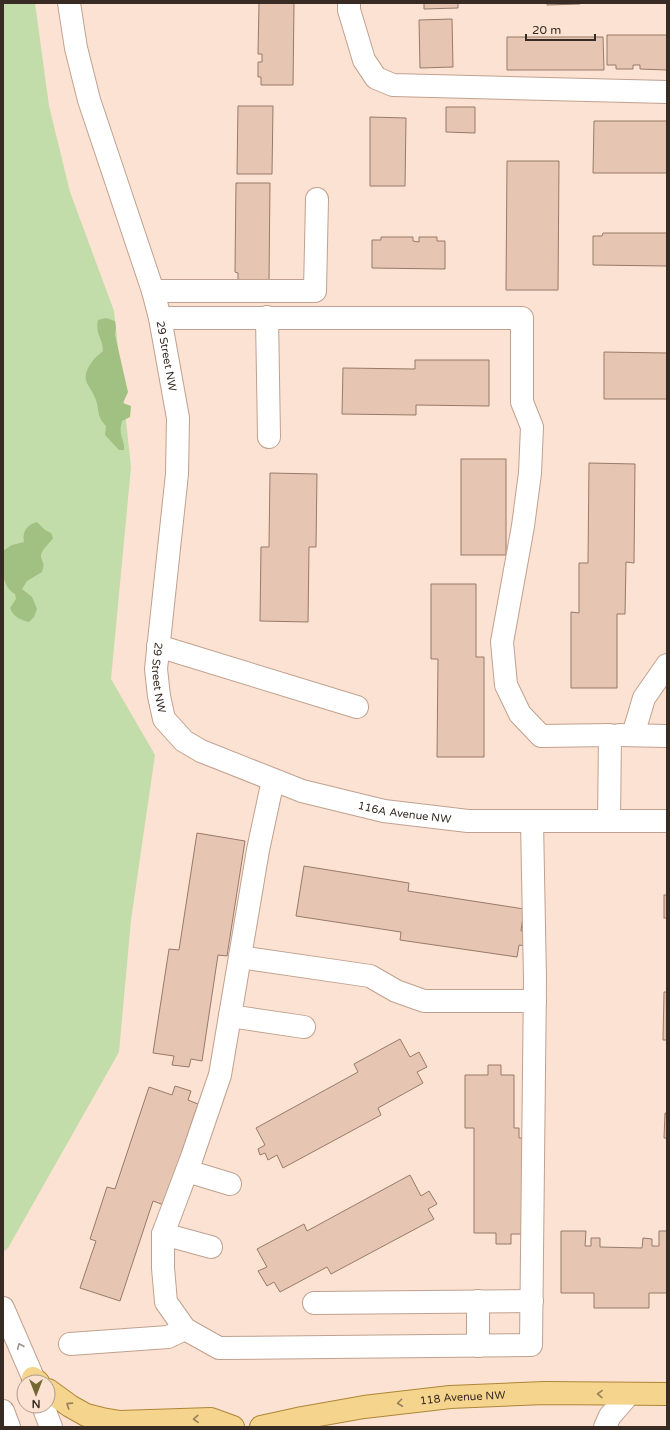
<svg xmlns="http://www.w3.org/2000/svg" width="670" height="1430" font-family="'Varela Round',sans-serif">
  <rect width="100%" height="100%" fill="#fce2d2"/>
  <path fill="#c2dcaa" d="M 3,3 L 35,3 L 49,106 L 70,192 L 114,311 L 131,467 L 111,679 L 155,755 L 131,920 L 119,1052 L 8,1248 L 3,1252 Z"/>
  <g fill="#a1c182">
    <path d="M 106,318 L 115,321 L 116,327 L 115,335 L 128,392 L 123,403 L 131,406 L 130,417 L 122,421 C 121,425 120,430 121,434 C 122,440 125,444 124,450 L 119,450 L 105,435 L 106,426 C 96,415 100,412 96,400 C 94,394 90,389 87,383 C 82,371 94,358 103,351 C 103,338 95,335 98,320 Z"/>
    <path d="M 37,522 L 45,530 L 51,533 L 53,538 C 50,543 42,549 41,555 C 41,563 46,561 42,572 L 27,581 L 22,589 L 32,597 L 37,609 L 34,617 L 29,622 C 21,620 13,617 10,608 L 16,599 L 15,594 C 0,585 3,566 3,551 L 12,545 L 24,542 C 22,531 27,525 37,522 Z"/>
  </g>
  <g fill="#e6c6b3" stroke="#987a68">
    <path d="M 259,3 L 294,3 L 293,85 L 261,85 L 261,77 L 258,77 L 258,62 L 262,62 L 262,54 L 258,54 Z"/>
    <path d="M 424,3 L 458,3 L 458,8 L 424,9 Z"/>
    <path d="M 547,3 L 580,3 L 580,4 L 547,5 Z"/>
    <path d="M 452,19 L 453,67 L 420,68 L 419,20 Z"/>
    <path d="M 607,35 L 667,35 L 667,70 L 640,69 L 640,65 L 633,65 L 633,69 L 616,69 L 616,65 L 607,65 Z"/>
    <path d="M 507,37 L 603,37 L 604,70 L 507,70 Z"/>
    <path d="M 238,106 L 273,106 L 272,174 L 237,174 Z"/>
    <path d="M 446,107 L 475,107 L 475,133 L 446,132 Z"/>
    <path d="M 370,117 L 406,118 L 405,186 L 370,186 Z"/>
    <path d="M 594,121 L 667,121 L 667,173 L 593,173 Z"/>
    <path d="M 507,161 L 559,161 L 558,290 L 506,290 Z"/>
    <path d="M 236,183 L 270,183 L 269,281 L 238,281 L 238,273 L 235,272 Z"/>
    <path d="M 603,233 L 667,233 L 667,266 L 593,265 L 593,236 L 602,236 Z"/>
    <path d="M 381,237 L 413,237 L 413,241 L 419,242 L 419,237 L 437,237 L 437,241 L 445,241 L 445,269 L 372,268 L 372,240 L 381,240 Z"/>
    <path d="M 604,352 L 667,353 L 667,399 L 604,399 Z"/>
    <path d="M 415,360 L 489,360 L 489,406 L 416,405 L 416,415 L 342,414 L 343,368 L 415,369 Z"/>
    <rect x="461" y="459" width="45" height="96"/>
    <path d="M 589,463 L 635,464 L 634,563 L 626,562 L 625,614 L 617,614 L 617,688 L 571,688 L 571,612 L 579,613 L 579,563 L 588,563 Z"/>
    <path d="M 270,473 L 317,474 L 316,547 L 309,547 L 308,622 L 260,621 L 261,547 L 269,547 Z"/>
    <path d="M 431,584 L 476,584 L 476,657 L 484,657 L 484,757 L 437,757 L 438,659 L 431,659 Z"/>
    <path d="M 197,833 L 245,841 L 227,956 L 218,955 L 202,1061 L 191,1059 L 189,1067 L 172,1065 L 174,1056 L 153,1053 L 169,949 L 179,950 Z"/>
    <path d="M 304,866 L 409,883 L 408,891 L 524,909 L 521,931 L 529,932 L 527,946 L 519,945 L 517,957 L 400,940 L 401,932 L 296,916 Z"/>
    <rect x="664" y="895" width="3" height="23"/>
    <path d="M 664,992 L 667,992 L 667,1040 L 663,1040 Z"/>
    <path d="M 400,1039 L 410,1057 L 419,1052 L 427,1067 L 417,1072 L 423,1083 L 378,1108 L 381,1115 L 283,1168 L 277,1155 L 268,1160 L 265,1153 L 260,1155 L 258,1149 L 265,1145 L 256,1128 L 358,1072 L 354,1064 Z"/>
    <path d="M 488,1065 L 501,1065 L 501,1075 L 514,1075 L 514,1128 L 519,1128 L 519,1138 L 523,1138 L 523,1234 L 511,1234 L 511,1244 L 496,1244 L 496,1233 L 474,1233 L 474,1128 L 465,1128 L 465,1075 L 488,1075 Z"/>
    <path d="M 175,1086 L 191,1091 L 188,1100 L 198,1104 L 164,1205 L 153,1201 L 120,1301 L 80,1288 L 96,1241 L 90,1239 L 107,1187 L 115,1189 L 149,1087 L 172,1095 Z"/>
    <path d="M 665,1113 L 667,1113 L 667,1138 L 664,1138 Z"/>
    <path d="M 410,1175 L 421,1196 L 429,1191 L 437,1204 L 428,1209 L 434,1219 L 331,1274 L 327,1267 L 280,1292 L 274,1282 L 267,1286 L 258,1271 L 267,1267 L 257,1249 L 304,1224 L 307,1231 Z"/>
    <path d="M 561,1231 L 586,1231 L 585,1246 L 591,1246 L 591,1238 L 600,1238 L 600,1247 L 642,1248 L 643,1238 L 652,1239 L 652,1246 L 659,1246 L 659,1231 L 667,1231 L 667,1293 L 649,1293 L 649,1308 L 594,1308 L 594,1293 L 561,1293 Z"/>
  </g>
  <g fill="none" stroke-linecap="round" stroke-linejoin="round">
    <g stroke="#c0a18f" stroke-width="24">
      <g id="minor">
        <path id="s1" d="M 69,3 L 76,48 L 89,100 L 153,291 L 160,318 L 178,418 L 177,474 L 156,669 L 159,696 L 164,719 L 184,741 L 201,751 L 302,791 L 384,811 L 468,821 L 667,821"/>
        <path d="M 349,3 L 349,10 L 364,60 L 376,78 L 393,85 L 667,92"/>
        <path d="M 153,291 L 315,291 L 317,199"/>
        <path d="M 267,317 L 269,437"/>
        <path d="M 160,318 L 522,318 L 522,402 L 532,427 L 530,473 L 523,526 L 502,642 L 506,685 L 520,714 L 541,736 L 610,735 L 609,821"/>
        <path d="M 158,646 L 357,707"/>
        <path d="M 619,735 L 667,736"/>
        <path d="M 633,735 L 644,698 L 667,665"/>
        <path d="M 273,780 L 258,850 L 220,1075 L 192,1157 L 163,1234 L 163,1268 L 166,1302 L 185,1329 L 219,1348 L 531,1345 L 535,980 L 532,821"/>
        <path d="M 240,957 L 370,976 L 396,991 L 424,1001 L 535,1001"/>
        <path d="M 230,1016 L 304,1027"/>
        <path d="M 187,1171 L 230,1184"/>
        <path d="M 163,1234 L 211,1247"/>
        <path d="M 478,1301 L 478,1346"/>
        <path d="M 314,1303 L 532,1301"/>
        <path d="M 3,1308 L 35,1382"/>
        <path d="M 70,1344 L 168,1337 L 185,1329"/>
        <path d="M 43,1406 L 51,1427"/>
        <path d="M 3,1411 L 9,1427"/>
        <path d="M 605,1427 L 610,1416 L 629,1394"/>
      </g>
    </g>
    <g stroke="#ae8637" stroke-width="24">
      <g id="major">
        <path d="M 33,1378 L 38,1382"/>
        <path d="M 48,1390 L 70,1406 L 86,1415 L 102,1419 L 120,1422 L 211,1419 L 233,1427"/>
        <path id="s2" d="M 261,1427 L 302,1418 L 364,1407 L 450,1397 L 545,1393 L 667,1394"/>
      </g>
    </g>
    <use href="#minor" stroke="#fff" stroke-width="22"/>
    <use href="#major" stroke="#f5d48e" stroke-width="22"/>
  </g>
  <defs><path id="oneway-chevron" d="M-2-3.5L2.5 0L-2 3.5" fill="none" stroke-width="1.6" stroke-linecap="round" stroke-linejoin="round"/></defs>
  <use stroke="#9b9591" href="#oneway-chevron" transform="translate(20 1346) rotate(-113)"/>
  <g stroke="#968058">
    <use href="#oneway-chevron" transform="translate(600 1394) rotate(-179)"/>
    <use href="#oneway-chevron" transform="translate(400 1403) rotate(173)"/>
    <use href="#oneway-chevron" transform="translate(69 1405) rotate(-147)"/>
    <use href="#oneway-chevron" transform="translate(196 1419) rotate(178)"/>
  </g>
  <g text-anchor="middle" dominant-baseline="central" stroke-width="3" stroke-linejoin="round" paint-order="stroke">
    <g font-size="11" fill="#372b23" stroke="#fce2d2">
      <text stroke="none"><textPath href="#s1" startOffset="367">29 Street NW</textPath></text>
      <text stroke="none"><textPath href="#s1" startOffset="691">29 Street NW</textPath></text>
      <text stroke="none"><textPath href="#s1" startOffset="996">116A Avenue NW</textPath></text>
      <text stroke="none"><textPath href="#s2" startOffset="204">118 Avenue NW</textPath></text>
    </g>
  </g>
  <rect width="670" height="1430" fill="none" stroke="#372b23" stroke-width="8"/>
  <g transform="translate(36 1394) rotate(180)"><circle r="19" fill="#fce2d2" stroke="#ad998c"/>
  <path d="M0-3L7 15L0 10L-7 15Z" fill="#736734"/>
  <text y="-6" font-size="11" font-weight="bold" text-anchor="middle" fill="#372b23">N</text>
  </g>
  <path d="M526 34v6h69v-6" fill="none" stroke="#372b23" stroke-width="2"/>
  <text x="532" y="34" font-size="12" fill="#372b23" stroke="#fce2d2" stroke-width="3" paint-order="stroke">20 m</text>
</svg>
